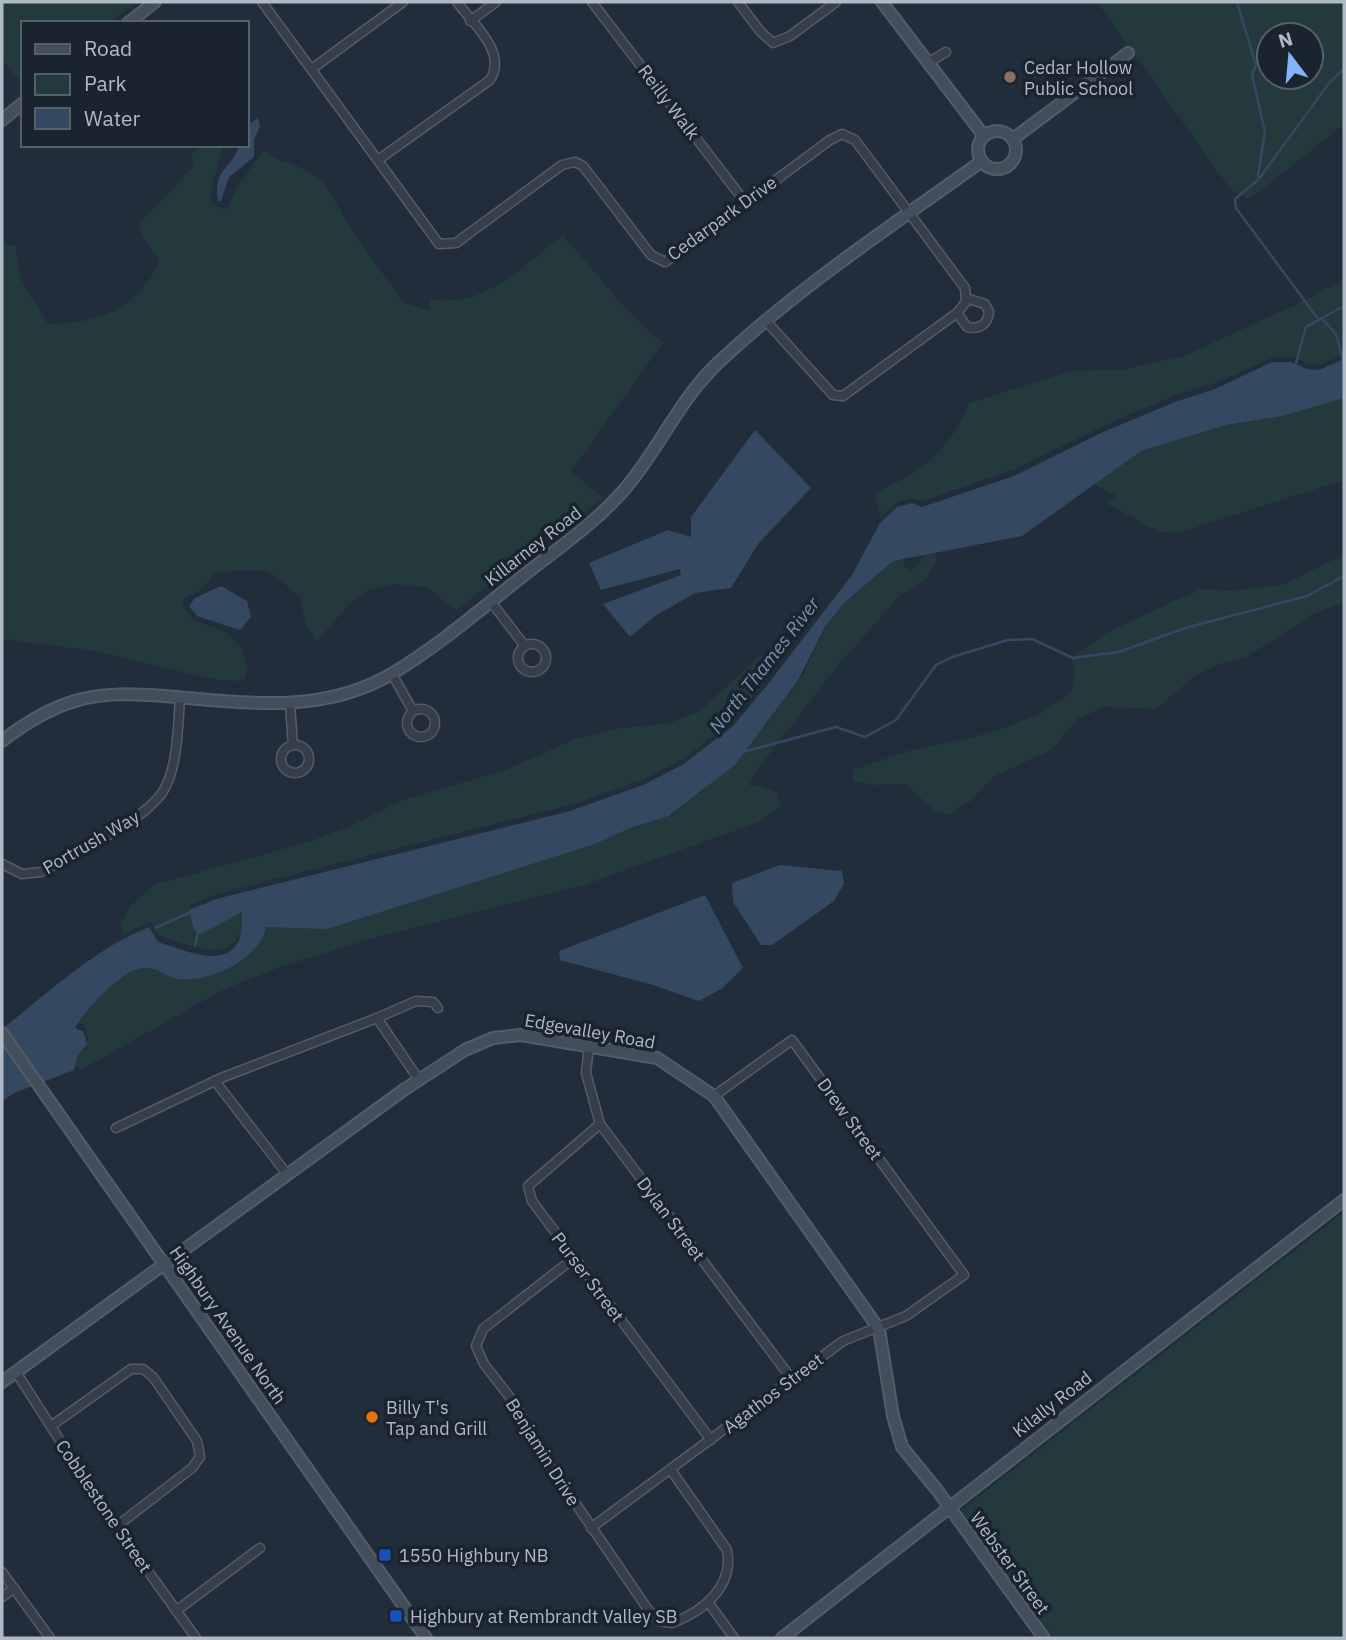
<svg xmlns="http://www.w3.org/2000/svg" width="1346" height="1640" font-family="'IBM Plex Sans',sans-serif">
  <rect width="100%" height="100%" fill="#212d3a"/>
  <g fill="#23393b" fill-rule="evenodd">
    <path d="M 2,2 L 138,2 L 109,23 L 23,23 L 23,85 L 2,59 Z"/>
    <path d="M 1097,2 L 1344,2 L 1344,124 L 1250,199 L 1231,190 ZM 1269,35 L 1311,35 L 1311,77 L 1269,77 Z"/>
    <path d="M 204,145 L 223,145 L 210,194 L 212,204 L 226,210 L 236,189 L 264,149 L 271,157 L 308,170 L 325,184 L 353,232 L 403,302 L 430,311 L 430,299 C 486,308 521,267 563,235 L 627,310 L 663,343 L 571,471 L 603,498 L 456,610 L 426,587 L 392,584 L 367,591 L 353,600 L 319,639 L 315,639 L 306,626 L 300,597 L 275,576 L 261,570 L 215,572 L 203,589 L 184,599 L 183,607 L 194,620 L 222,630 L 232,637 L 241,648 L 247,666 L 245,678 L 239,681 L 216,680 L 94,651 L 2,639 L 2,242 L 16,246 L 19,276 L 48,324 C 100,323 136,310 160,261 L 142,237 L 139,223 L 194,166 L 191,155 Z"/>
    <path d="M 1344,279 L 1344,354 L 1320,365 L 1308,364 L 1292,357 L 1274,357 L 1216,383 L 1176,395 L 1101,427 L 1015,469 L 923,501 C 904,494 894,505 881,517 L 874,496 C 884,487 895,483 907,477 C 937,459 956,436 969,403 L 1072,371 L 1124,369 L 1184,356 L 1310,298 Z"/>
    <path d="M 1344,394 L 1344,480 L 1178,533 L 1159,532 L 1105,503 L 1117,496 L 1090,483 L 1143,447 L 1163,440 Z"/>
    <path d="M 929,549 L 934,549 L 937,562 L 925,580 L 901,594 L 835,669 L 755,773 L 749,786 L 759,785 L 777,792 L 781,807 L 759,822 L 584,885 L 374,938 L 280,967 L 219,992 L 81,1070 L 76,1065 L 80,1050 L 88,1039 L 84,1025 L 77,1023 L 85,1008 L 121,971 L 144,963 L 179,974 L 258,943 L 267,922 L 697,795 L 739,760 L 801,678 L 828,622 L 847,598 L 894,558 L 902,558 L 907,571 L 912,571 Z"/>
    <path d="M 1344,554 L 1344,602 L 1310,616 L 1245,658 L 1219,664 L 1196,675 L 1156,709 L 1105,707 L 1077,719 L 1052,750 L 994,776 L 971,801 L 947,815 L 936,812 L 906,784 L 872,785 L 853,782 L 853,770 C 877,762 901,752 925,747 C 977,737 1029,726 1071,693 L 1075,672 L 1072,658 L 1106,633 L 1200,589 L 1231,591 L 1285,584 Z"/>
    <path d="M 797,638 L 734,720 L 683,759 L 644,779 L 571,805 L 217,894 L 190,905 L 193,911 L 243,906 C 243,914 243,927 240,934 C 226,965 181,942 159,936 L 151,922 L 122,935 L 121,923 L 131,905 L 156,884 L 308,842 L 350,826 L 397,802 L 508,769 L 575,739 L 615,729 L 670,723 L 700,711 L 758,657 Z"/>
    <path d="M 1344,1212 L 1344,1638 L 1053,1638 L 961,1510 Z"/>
  </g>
  <g fill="#354862">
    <path d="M 258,118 L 260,126 L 254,140 L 254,157 L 229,177 L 221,201 L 218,201 C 213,165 232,172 239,145 L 247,145 L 247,125 Z"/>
    <path d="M 1344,359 L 1344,398 L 1282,416 L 1226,425 L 1141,451 L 1022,536 L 893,561 L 844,603 L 825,627 L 797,682 L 735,765 L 668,816 L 630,828 L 595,844 L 327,929 L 266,927 C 259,960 210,983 178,979 C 165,977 157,966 142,968 C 120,971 86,1009 75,1028 L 83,1031 L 87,1044 L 78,1055 L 74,1070 L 14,1093 L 2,1101 L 2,1029 C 48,993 94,949 149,927 L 158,942 C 180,948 225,971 239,940 C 242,932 242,920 242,912 L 201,934 L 194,930 L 189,910 L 216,899 L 570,811 L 643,785 L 682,765 L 733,726 L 768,684 L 852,575 L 880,523 L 897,507 L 912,503 L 922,507 L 1014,476 L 1101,433 L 1175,402 L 1215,389 L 1272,362 L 1291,362 L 1307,369 L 1319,370 Z"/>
    <path d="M 755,430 L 811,488 L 758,544 L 731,588 L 695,593 L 655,616 L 630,637 L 603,604 L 681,575 L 680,569 L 601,590 L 589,563 L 668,530 L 691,537 L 691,517 Z"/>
    <path d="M 221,586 L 247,601 L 251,617 L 240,630 L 197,616 L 189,606 L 195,598 Z"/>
    <path d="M 780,865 L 842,871 L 844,884 L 834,901 L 772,945 L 761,945 L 733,902 L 732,883 Z"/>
    <path d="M 705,895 L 743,968 L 721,989 L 699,1001 L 653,985 L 560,960 L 559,951 Z"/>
  </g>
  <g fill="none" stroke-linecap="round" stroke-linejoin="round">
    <g stroke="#354862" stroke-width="2.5">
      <path d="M 1237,2 L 1256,65 L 1252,75 L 1265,132 L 1258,176"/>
      <path d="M 1321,318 L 1336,334 L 1343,360"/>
      <path d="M 1319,320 L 1236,208 L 1235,199 L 1258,180 L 1330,82 L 1344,69"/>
      <path d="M 1296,363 L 1306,327 L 1344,306"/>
      <path d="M 743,752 L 836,727 L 865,737 L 896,720 L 936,665 L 952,657 L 1008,640 L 1032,639 L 1073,658 L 1119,652 L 1185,628 L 1307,596 L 1344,576"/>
      <path d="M 155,928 L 193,911"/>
      <path d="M 195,946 L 199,929"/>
    </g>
    <g stroke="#535c68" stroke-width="11">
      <g id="street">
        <path d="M 262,2 L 439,244 L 456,243 L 562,165 L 575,162 L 583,166 L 651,255 L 665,262 L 830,140 L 842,134 L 855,140 L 965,288 L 966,302 L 957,313 L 843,396 L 833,395 L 766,321"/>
        <path d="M 592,2 L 745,202"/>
        <path d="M 738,2 L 760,31 L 773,43 L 790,36 L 836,2"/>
        <path d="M 470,21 L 496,2"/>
        <path d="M 928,63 L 946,52"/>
        <path d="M 313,68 L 403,2"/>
        <path d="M 378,160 L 490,80 C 508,52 472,23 457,2"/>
        <path d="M 957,313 L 967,327 C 979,330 988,324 989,312 L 985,304 L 966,298"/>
        <path d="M 491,602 L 525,646"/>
        <circle cx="532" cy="658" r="14"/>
        <path d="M 392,674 L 413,711"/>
        <path d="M 290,705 L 293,745"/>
        <circle cx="421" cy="723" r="14"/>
        <circle cx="295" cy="759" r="14"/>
        <path d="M 2,864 L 22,874 L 41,872 C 73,854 149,819 165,788 C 178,763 178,725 180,698"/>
        <path d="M 377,1018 L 416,1001 L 433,1002 L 438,1008"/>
        <path d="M 589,1046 L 586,1073 L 600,1124 L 791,1378"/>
        <path d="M 215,1081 L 287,1174"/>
        <path d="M 600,1124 L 528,1186 L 532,1201 L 711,1440"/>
        <path d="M 116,1128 L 221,1078 L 377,1018 L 419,1080"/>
        <path d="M 574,1258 L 483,1329 L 476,1346 L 484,1364 L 515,1404 L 541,1453 L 647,1608 L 659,1621 L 672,1623 C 704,1611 734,1586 727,1550 L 671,1470"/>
        <path d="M 16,1372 L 107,1514 L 196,1638"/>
        <path d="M 51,1426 L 131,1369 L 143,1369 L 153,1377 L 197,1441 L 200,1457 L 192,1468 L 117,1526"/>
        <path d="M 591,1528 L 843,1341 L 906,1316 L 964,1275 L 792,1040 L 714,1096"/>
        <path d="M 2,1572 L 50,1638"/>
        <path d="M 2,1597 L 14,1588"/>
        <path d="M 708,1602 L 734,1638"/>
        <path d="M 176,1611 L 260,1548"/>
      </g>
    </g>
    <g stroke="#535c68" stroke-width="14">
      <g id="secondary">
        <path d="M 882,2 L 984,136"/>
        <path d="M 128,23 L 155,2"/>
        <path d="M 2,120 L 23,103"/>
        <circle cx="997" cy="150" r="19"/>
        <path d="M 1013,139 L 1128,53"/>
        <path d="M 2,741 C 24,724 48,709 75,701 C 104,692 135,694 164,696 C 242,702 322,716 393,673 C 438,646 481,609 523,576 C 557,549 594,524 623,491 C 659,450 679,399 720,361 C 800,286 893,225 982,161"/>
        <path d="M 2,1033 L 426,1638"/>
        <path d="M 2,1382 L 405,1089 L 465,1050 L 493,1038 L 521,1035 L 657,1058 L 714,1096 L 879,1329 L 893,1416 L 902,1447 L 937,1490 L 1044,1638"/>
        <path d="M 782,1638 L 1344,1200"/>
      </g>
    </g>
    <use href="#street" stroke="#353e4a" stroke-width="8"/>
    <use href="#secondary" stroke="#434e5d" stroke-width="10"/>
  </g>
  <circle fill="#8d6e63" stroke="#1a242f" stroke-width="2.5" cx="1010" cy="77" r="7"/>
  <circle fill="#e8710a" stroke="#1a242f" stroke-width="2.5" cx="372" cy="1417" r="7"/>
  <g fill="#1a4fb4" stroke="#1a242f" stroke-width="2.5">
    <rect x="378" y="1548" width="14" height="14" rx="3.5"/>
    <rect x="389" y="1609" width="14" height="14" rx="3.5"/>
  </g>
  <g text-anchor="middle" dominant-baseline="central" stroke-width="7" stroke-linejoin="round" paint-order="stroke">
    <g font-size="18" fill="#b0b9c6" stroke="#1a242f" text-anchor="start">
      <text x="1024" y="67">Cedar Hollow<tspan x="1024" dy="21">Public School</tspan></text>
      <text x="386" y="1407">Billy T's<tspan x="386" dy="21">Tap and Grill</tspan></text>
      <text x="399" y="1555">1550 Highbury NB</text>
      <text x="410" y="1616">Highbury at Rembrandt Valley SB</text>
    </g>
    <g font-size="18" fill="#b0b9c6" stroke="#1a242f">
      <text transform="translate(669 102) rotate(53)">Reilly Walk</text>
      <text transform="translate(722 218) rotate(-36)">Cedarpark Drive</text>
      <text transform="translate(533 546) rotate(-38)">Killarney Road</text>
      <text transform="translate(91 842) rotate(-30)">Portrush Way</text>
      <text transform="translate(590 1031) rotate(10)">Edgevalley Road</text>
      <text transform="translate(850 1119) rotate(54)">Drew Street</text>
      <text transform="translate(671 1219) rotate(53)">Dylan Street</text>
      <text transform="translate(588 1277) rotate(53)">Purser Street</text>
      <text transform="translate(228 1325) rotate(55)">Highbury Avenue North</text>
      <text transform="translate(773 1393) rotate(-37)">Agathos Street</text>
      <text transform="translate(1052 1404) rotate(-38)">Kilally Road</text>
      <text transform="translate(543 1452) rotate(58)">Benjamin Drive</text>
      <text transform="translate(104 1506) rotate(56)">Cobblestone Street</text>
      <text transform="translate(1010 1563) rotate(54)">Webster Street</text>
    </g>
    <g font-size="19" font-style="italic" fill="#7790af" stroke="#1a242f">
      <text transform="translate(764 665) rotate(-52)">North Thames River</text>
    </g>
  </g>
  <rect width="1346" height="1640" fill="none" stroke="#b0b9c6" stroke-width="7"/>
  <rect x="21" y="21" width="228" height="126" fill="#1a242f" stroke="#56606b" stroke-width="2"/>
  <rect x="35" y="44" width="35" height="10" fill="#434e5d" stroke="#56606b" stroke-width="2"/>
  <text x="84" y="56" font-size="21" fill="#b0b9c6">Road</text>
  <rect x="35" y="74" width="35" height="21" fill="#23393b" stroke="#56606b" stroke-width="2"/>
  <text x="84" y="91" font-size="21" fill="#b0b9c6">Park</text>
  <rect x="35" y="108" width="35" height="21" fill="#354862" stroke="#56606b" stroke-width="2"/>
  <text x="84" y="126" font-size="21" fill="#b0b9c6">Water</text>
  <g transform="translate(1290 56) rotate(344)"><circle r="33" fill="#1a242f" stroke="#56606b" stroke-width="2"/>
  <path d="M0-5L12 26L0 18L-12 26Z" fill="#83b4f8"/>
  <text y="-10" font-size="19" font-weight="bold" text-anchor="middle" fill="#b0b9c6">N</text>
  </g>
</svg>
